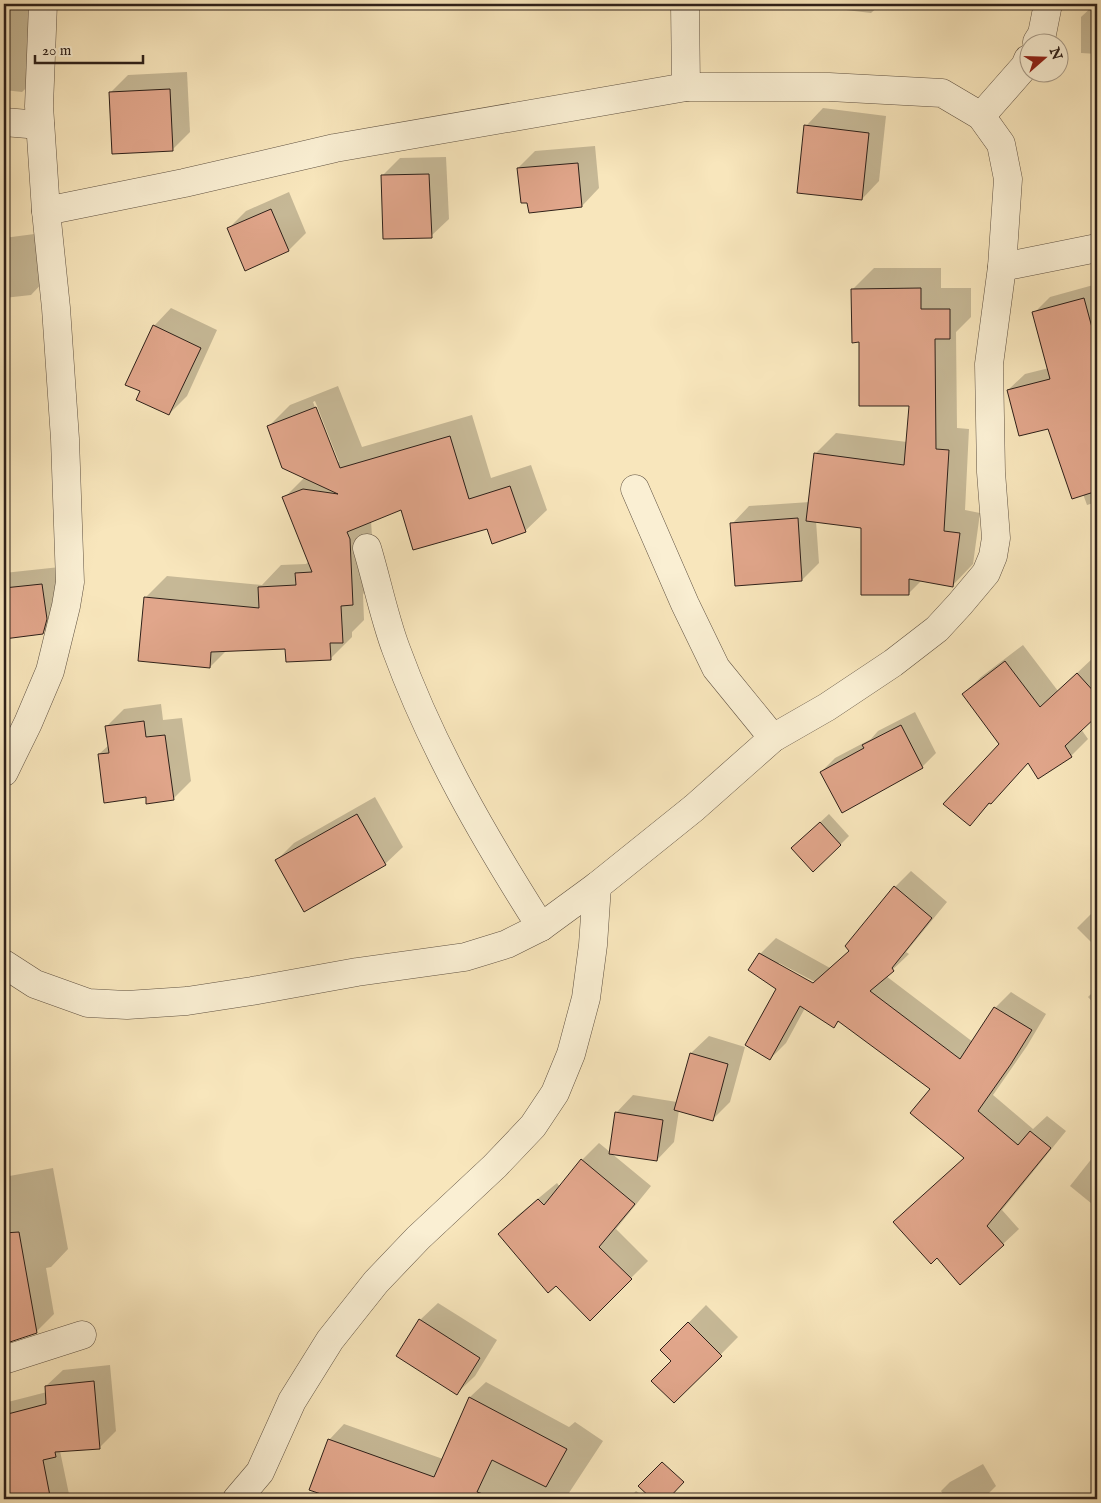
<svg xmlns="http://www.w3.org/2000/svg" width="1101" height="1503" font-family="'IM FELL English',serif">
  <rect width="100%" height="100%" fill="#f8e6bc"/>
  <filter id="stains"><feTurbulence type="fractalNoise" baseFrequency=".004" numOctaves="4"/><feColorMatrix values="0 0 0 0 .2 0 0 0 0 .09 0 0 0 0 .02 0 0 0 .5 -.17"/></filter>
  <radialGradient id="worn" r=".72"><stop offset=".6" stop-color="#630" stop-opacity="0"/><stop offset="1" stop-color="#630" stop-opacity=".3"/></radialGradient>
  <g fill="#0003" fill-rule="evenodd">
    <path d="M 796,4 L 881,4 L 871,13 Z"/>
    <path d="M 1095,4 L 1097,4 L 1097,54 L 1081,53 L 1081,17 Z"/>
    <path d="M 4,6 L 43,10 L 40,75 L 22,92 L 4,90 Z"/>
    <path d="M 187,72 L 190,132 L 172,150 L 111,92 L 128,75 Z"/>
    <path d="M 823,108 L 886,116 L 879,181 L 862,199 L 806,126 Z"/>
    <path d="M 595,146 L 599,188 L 582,206 L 518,168 L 535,151 Z"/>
    <path d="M 446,157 L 449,219 L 431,236 L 383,175 L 400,158 Z"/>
    <path d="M 289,192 L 306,233 L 289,250 L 228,229 L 246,211 Z"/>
    <path d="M 42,233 L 48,277 L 31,295 L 4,298 L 4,238 Z"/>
    <path d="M 874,268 L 941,268 L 941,288 L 971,288 L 971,317 L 956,332 L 957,428 L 969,429 L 965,510 L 980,513 L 973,564 L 952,586 L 922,580 L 908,594 L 862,527 L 816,521 L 819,563 L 802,580 L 732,524 L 749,506 L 810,502 L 815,454 L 836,433 L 907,442 L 910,404 L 861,341 L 852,290 Z"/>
    <path d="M 1097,284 L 1097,502 L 1087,505 L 1083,494 L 1049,428 L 1008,390 L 1025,374 L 1049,368 L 1034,313 L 1050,297 Z"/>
    <path d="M 171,308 L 217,330 L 187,396 L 169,414 L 142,391 L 154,326 Z"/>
    <path d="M 338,386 L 362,447 L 472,415 L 491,478 L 531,465 L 547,510 L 525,531 L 488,527 L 402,509 L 371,521 L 375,582 L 363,594 L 364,620 L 352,632 L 352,637 L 331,658 L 286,647 L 227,650 L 210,667 L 145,598 L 167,576 L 262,585 L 281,565 L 306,564 L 309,561 L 284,498 L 305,477 L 268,427 L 290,405 ZM 315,401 L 339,462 L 336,462 L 313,402 Z"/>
    <path d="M 60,567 L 60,616 L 42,633 L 4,638 L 4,573 Z"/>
    <path d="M 1023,645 L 1058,691 L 1094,657 L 1097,660 L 1097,714 L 1081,729 L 1088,739 L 1071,756 L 1029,762 L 970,824 L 1001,744 L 964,694 L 981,677 Z"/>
    <path d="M 161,704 L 163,720 L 182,718 L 191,781 L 173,799 L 147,796 L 99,754 L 109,745 L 107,726 L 124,709 Z"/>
    <path d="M 915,712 L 936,753 L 922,767 L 821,772 L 835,758 L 871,739 L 878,731 Z"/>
    <path d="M 375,797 L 403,847 L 385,864 L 277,860 L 294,843 Z"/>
    <path d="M 829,814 L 849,836 L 840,845 L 801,840 Z"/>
    <path d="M 911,871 L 947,902 L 906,952 L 909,954 L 886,976 L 973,1042 L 995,1008 L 1011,992 L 1046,1014 L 1027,1046 L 993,1095 L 1033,1129 L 1047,1116 L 1066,1131 L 1002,1210 L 1019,1229 L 1003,1244 L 937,1256 L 895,1222 L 965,1157 L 931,1089 L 840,1021 L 833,1027 L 805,1008 L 786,1043 L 770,1059 L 777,989 L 760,954 L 776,938 L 830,968 L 850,950 L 846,946 L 895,887 ZM 779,963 L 819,984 L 818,987 L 778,964 Z"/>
    <path d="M 1097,908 L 1097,948 L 1077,928 Z"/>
    <path d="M 1097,988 L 1097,1007 L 1088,997 Z"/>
    <path d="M 709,1036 L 745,1047 L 730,1102 L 712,1120 L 679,1110 L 674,1142 L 657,1160 L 611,1153 L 651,1186 L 616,1229 L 648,1261 L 590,1319 L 556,1285 L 499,1234 L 517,1216 L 557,1183 L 560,1187 L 582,1160 L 599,1143 L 610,1152 L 616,1113 L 633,1095 L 677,1102 L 691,1053 Z"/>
    <path d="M 1097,1152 L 1097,1208 L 1070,1186 Z"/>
    <path d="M 53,1168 L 68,1249 L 51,1267 L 46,1268 L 54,1314 L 36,1332 L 4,1343 L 4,1177 Z"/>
    <path d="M 438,1303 L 497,1340 L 475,1376 L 457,1393 L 420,1320 Z"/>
    <path d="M 706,1305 L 738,1337 L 674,1402 L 673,1361 L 662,1350 Z"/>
    <path d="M 110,1365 L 116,1431 L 100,1447 L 60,1451 L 70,1499 L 4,1499 L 4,1403 L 47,1392 L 46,1386 L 63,1370 Z"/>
    <path d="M 486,1382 L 569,1427 L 575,1422 L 603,1441 L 565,1499 L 315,1499 L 318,1492 L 329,1440 L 344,1424 L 443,1459 L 470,1397 Z"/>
    <path d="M 983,1464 L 996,1486 L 987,1495 L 979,1499 L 946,1499 L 941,1491 L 950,1482 Z"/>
    <path d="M 636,1491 L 642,1495 L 640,1499 L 628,1499 Z"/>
  </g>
  <g fill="#e1a68b" stroke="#2e2019">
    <path d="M 170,89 L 173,151 L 112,154 L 109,92 Z"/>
    <path d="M 804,125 L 869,133 L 862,200 L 797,193 Z"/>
    <path d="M 578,163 L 582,207 L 529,213 L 527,203 L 521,203 L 517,168 Z"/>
    <path d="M 429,174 L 432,238 L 383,239 L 381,175 Z"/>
    <path d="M 271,209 L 289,251 L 245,271 L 227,228 Z"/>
    <path d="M 921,288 L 921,309 L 950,309 L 950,339 L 935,339 L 936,449 L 949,450 L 944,531 L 960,533 L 953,587 L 909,579 L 909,595 L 861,595 L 861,528 L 806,521 L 814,453 L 904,465 L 909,406 L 859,406 L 859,342 L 852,343 L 851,289 Z"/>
    <path d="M 1084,298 L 1097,346 L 1097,491 L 1072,499 L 1048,429 L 1019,436 L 1007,390 L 1050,379 L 1032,312 Z"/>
    <path d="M 153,325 L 201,348 L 169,415 L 136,400 L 140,391 L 125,385 Z"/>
    <path d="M 316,407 L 340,468 L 450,436 L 469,499 L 510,486 L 526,532 L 492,544 L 487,529 L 413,550 L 401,510 L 347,532 L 350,539 L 353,605 L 341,606 L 343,643 L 330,643 L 331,660 L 286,662 L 285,649 L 211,652 L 210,668 L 138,661 L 144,597 L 259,608 L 258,587 L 296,585 L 295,573 L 312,572 L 282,497 L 303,489 L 338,494 L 282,468 L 267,426 Z"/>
    <path d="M 798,518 L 802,581 L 735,586 L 730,523 Z"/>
    <path d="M 42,584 L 47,619 L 43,634 L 4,639 L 4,588 Z"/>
    <path d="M 1005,661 L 1040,707 L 1077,673 L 1097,695 L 1097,716 L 1065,746 L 1072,757 L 1038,779 L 1028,763 L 991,804 L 989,803 L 970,826 L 943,804 L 999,744 L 962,694 Z"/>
    <path d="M 144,721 L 146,737 L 165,735 L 174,800 L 146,804 L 146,797 L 104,803 L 98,754 L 109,753 L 105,726 Z"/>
    <path d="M 901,725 L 923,768 L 842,813 L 820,772 L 864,748 L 862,745 Z"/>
    <path d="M 357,814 L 386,865 L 304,912 L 275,860 Z"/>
    <path d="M 820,822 L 841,845 L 813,872 L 791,848 Z"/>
    <path d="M 894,886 L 932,918 L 892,968 L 894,971 L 870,991 L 960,1059 L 994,1007 L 1032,1030 L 1011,1064 L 978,1111 L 1018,1145 L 1030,1131 L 1051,1148 L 987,1226 L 1004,1245 L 960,1285 L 937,1258 L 931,1264 L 893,1222 L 964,1158 L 910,1113 L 930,1089 L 838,1021 L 834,1028 L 800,1006 L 770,1060 L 745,1045 L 776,989 L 748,970 L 759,953 L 813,983 L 849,951 L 845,946 Z"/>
    <path d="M 690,1053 L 728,1064 L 713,1121 L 674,1110 Z"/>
    <path d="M 615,1112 L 663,1120 L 657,1161 L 609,1154 Z"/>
    <path d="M 581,1159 L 635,1204 L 599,1247 L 632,1279 L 590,1321 L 556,1286 L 548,1293 L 498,1234 L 538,1199 L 544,1205 Z"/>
    <path d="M 19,1232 L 37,1333 L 4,1344 L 4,1233 Z"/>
    <path d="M 419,1319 L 480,1358 L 457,1395 L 396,1356 Z"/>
    <path d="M 688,1322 L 722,1356 L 674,1403 L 651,1381 L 671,1361 L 660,1350 Z"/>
    <path d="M 94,1381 L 100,1449 L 55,1452 L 56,1457 L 43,1460 L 50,1496 L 35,1499 L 4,1499 L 4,1415 L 46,1404 L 45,1386 Z"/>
    <path d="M 469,1397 L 567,1449 L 546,1487 L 492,1460 L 477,1492 L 486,1495 L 485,1499 L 336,1499 L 309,1490 L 328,1439 L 434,1477 Z"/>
    <path d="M 662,1462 L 684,1482 L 668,1499 L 652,1499 L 638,1486 Z"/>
  </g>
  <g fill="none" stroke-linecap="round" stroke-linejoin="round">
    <g stroke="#605242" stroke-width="29">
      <g id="minor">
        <path d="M 685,4 L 686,87"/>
        <path d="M 1037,42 L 1042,34 L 1048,4"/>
        <path d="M 981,116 L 1025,66 L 1028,59"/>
        <path d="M 4,122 L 40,125"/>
        <path d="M 1002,267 L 1097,248"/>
        <path d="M 635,489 L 685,604 L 716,668 L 773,738"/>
        <path d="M 367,548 C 377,581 384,617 396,649 C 432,748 485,839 541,927"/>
        <path d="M 4,772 L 28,723 L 50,671 L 66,606 L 70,582 L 65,439 L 56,308 L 46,211 L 39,106 L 43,4"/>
        <path d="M 4,964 L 35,984 L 88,1003 L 127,1005 L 187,1001 L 252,991 L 357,972 L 465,957 L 507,944 L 541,927 L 597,886 L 694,808 L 773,738 L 827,707 L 893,663 L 937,629 L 960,604 L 986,573 L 993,556 L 996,538 L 991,472 L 989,364 L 1002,267 L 1008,179 L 1001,144 L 981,116 L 942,93 L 829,87 L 686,87 L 335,148 L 184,183 L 46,211"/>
        <path d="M 4,1360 L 82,1335"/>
        <path d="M 237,1499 L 260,1472 L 292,1401 L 330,1340 L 376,1282 L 418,1238 L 495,1166 L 533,1126 L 555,1093 L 571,1054 L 586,998 L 593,945 L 597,886"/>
      </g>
    </g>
    <use href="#minor" stroke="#faefd3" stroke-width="28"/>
  </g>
  <rect width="1101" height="1503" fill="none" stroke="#f8e6bc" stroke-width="20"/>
  <rect x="5" y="5" width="1091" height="1493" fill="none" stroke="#2e2019" stroke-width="2.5"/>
  <rect x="10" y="10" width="1081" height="1483" fill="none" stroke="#2e2019"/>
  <g transform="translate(1044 58) rotate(70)"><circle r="24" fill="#faefd3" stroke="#a89c89"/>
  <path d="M0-4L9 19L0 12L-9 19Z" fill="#8f2418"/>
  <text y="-8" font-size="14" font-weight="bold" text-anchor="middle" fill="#2e2019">N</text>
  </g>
  <path d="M35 55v8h108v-8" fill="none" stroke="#2e2019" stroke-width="2.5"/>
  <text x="42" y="55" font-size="15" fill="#2e2019" stroke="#faefd3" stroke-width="4" paint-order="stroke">20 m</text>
  <rect width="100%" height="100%" filter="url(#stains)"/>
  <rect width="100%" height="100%" fill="url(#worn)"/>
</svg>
